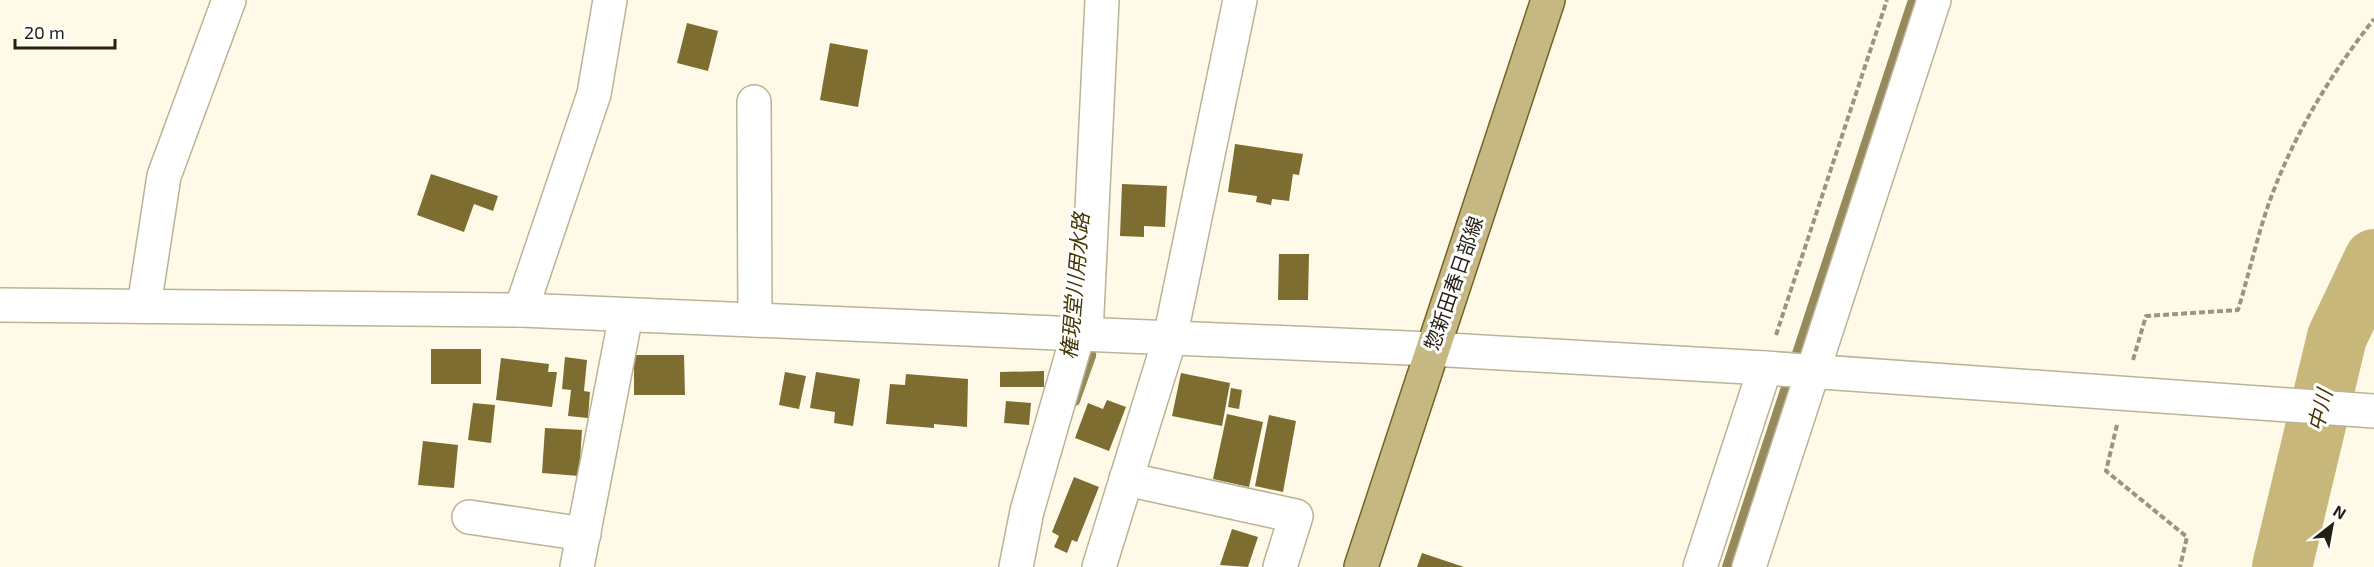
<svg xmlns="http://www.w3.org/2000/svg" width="2374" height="567" font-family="'Exo 2','Noto Sans JP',sans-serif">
  <rect width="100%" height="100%" fill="#fffae7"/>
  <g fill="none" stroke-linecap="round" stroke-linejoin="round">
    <g stroke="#96895b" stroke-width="10">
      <path d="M 1075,401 L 1091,356 L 1092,339"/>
      <path d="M 1727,567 L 1913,0"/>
    </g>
    <path stroke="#c8b77a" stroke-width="60" d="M 2282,567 L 2337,337 L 2374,259"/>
  </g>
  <g fill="#7d6d31">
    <path d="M 687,23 L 718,31 L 708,71 L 677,63 Z"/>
    <path d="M 830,43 L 868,50 L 858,107 L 820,100 Z"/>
    <path d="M 1235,144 L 1303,154 L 1299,175 L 1293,174 L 1289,201 L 1272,199 L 1271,205 L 1256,202 L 1257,196 L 1228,192 Z"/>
    <path d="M 431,174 L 498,196 L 493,211 L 474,204 L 464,232 L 417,215 Z"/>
    <path d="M 1122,184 L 1167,186 L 1165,227 L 1144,226 L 1144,237 L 1120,236 Z"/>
    <path d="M 1279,254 L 1309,254 L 1308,300 L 1278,300 Z"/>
    <rect x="431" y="349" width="50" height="35"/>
    <path d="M 634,355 L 684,355 L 685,395 L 634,395 Z"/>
    <path d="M 565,357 L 587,360 L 584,391 L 590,392 L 588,418 L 568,416 L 571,390 L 562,389 Z"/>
    <path d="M 501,358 L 549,364 L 548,372 L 557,372 L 552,407 L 496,400 Z"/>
    <path d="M 1044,371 L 1044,387 L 1000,387 L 1000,372 Z"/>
    <path d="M 785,372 L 806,376 L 799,409 L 779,405 Z"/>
    <path d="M 816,372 L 860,379 L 853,426 L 834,423 L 835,412 L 810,408 Z"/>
    <path d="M 1181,373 L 1230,383 L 1222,426 L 1172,416 Z"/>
    <path d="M 906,374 L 968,379 L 967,427 L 934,424 L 934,428 L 886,424 L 890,384 L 905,385 Z"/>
    <path d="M 1231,388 L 1242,390 L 1239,409 L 1228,407 Z"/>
    <path d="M 1107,400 L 1126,407 L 1109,451 L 1075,438 L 1088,403 L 1103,409 Z"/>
    <path d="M 1006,401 L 1031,403 L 1029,425 L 1004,423 Z"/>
    <path d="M 473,403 L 495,405 L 491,443 L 468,440 Z"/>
    <path d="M 1227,414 L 1263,422 L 1249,487 L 1213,479 Z"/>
    <path d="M 1269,415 L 1296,421 L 1283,492 L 1255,486 Z"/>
    <path d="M 545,428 L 582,430 L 579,476 L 542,473 Z"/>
    <path d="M 423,441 L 458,445 L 454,488 L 418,485 Z"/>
    <path d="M 1074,477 L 1099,487 L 1077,542 L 1072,540 L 1067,553 L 1054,547 L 1059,536 L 1052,532 Z"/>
    <path d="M 1232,529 L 1258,537 L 1248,567 L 1220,565 Z"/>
    <path d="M 1422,553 L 1464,567 L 1417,567 Z"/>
  </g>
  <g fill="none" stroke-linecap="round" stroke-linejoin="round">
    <g stroke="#bbb396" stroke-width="36">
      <g id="minor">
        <path d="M 754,102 L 755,320"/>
        <path d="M 0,305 L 521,310 L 1431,349 L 1765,368 L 2374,411"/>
        <path d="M 144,306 L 164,176 L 229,0"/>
        <path d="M 521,310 L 594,94 L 610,0"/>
        <path d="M 1086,334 L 1102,0"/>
        <path d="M 1126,479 L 1296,516 L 1280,567"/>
        <path d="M 469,517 L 584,534"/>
        <path d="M 577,567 L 626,315"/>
        <path d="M 1016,567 L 1027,511 L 1078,334"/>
        <path d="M 1099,567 L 1170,338 L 1240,0"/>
        <path d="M 1700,567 L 1765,368"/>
        <path d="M 1749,567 L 1934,0"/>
      </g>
    </g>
    <g stroke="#746326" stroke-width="36">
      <path id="major" d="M 1361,567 L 1548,0"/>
    </g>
    <g stroke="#999485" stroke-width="4" stroke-dasharray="6 3" stroke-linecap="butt">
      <path d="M 1776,335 L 1887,0"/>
      <path d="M 2133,360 L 2146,316 L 2238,310 C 2249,274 2257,237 2269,203 C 2293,136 2330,75 2374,19"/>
      <path d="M 2117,425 L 2106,471 L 2187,537 L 2180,567"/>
    </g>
    <use href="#minor" stroke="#fff" stroke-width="33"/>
    <use href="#major" stroke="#c5b882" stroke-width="33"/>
  </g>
  <g text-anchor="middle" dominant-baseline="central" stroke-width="6" stroke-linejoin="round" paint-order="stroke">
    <g font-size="20" fill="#231f14" stroke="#fff">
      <text transform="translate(1453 283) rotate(-71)">惣新田春日部線</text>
    </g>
    <g font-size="21" font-style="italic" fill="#443805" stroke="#fff">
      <text transform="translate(1074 286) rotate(-85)">権現堂川用水路</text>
      <text transform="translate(2319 410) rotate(-76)">中川</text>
    </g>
  </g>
  <g transform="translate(2332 525) rotate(31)" stroke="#ffffff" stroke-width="4.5" paint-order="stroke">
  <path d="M0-4.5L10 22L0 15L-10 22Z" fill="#231f14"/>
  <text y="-9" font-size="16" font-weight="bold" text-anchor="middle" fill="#231f14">N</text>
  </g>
  <path d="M15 39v9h100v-9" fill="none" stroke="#231f14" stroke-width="3"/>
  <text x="24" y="39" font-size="18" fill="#231f14" stroke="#ffffff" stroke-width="4.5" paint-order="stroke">20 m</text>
</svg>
